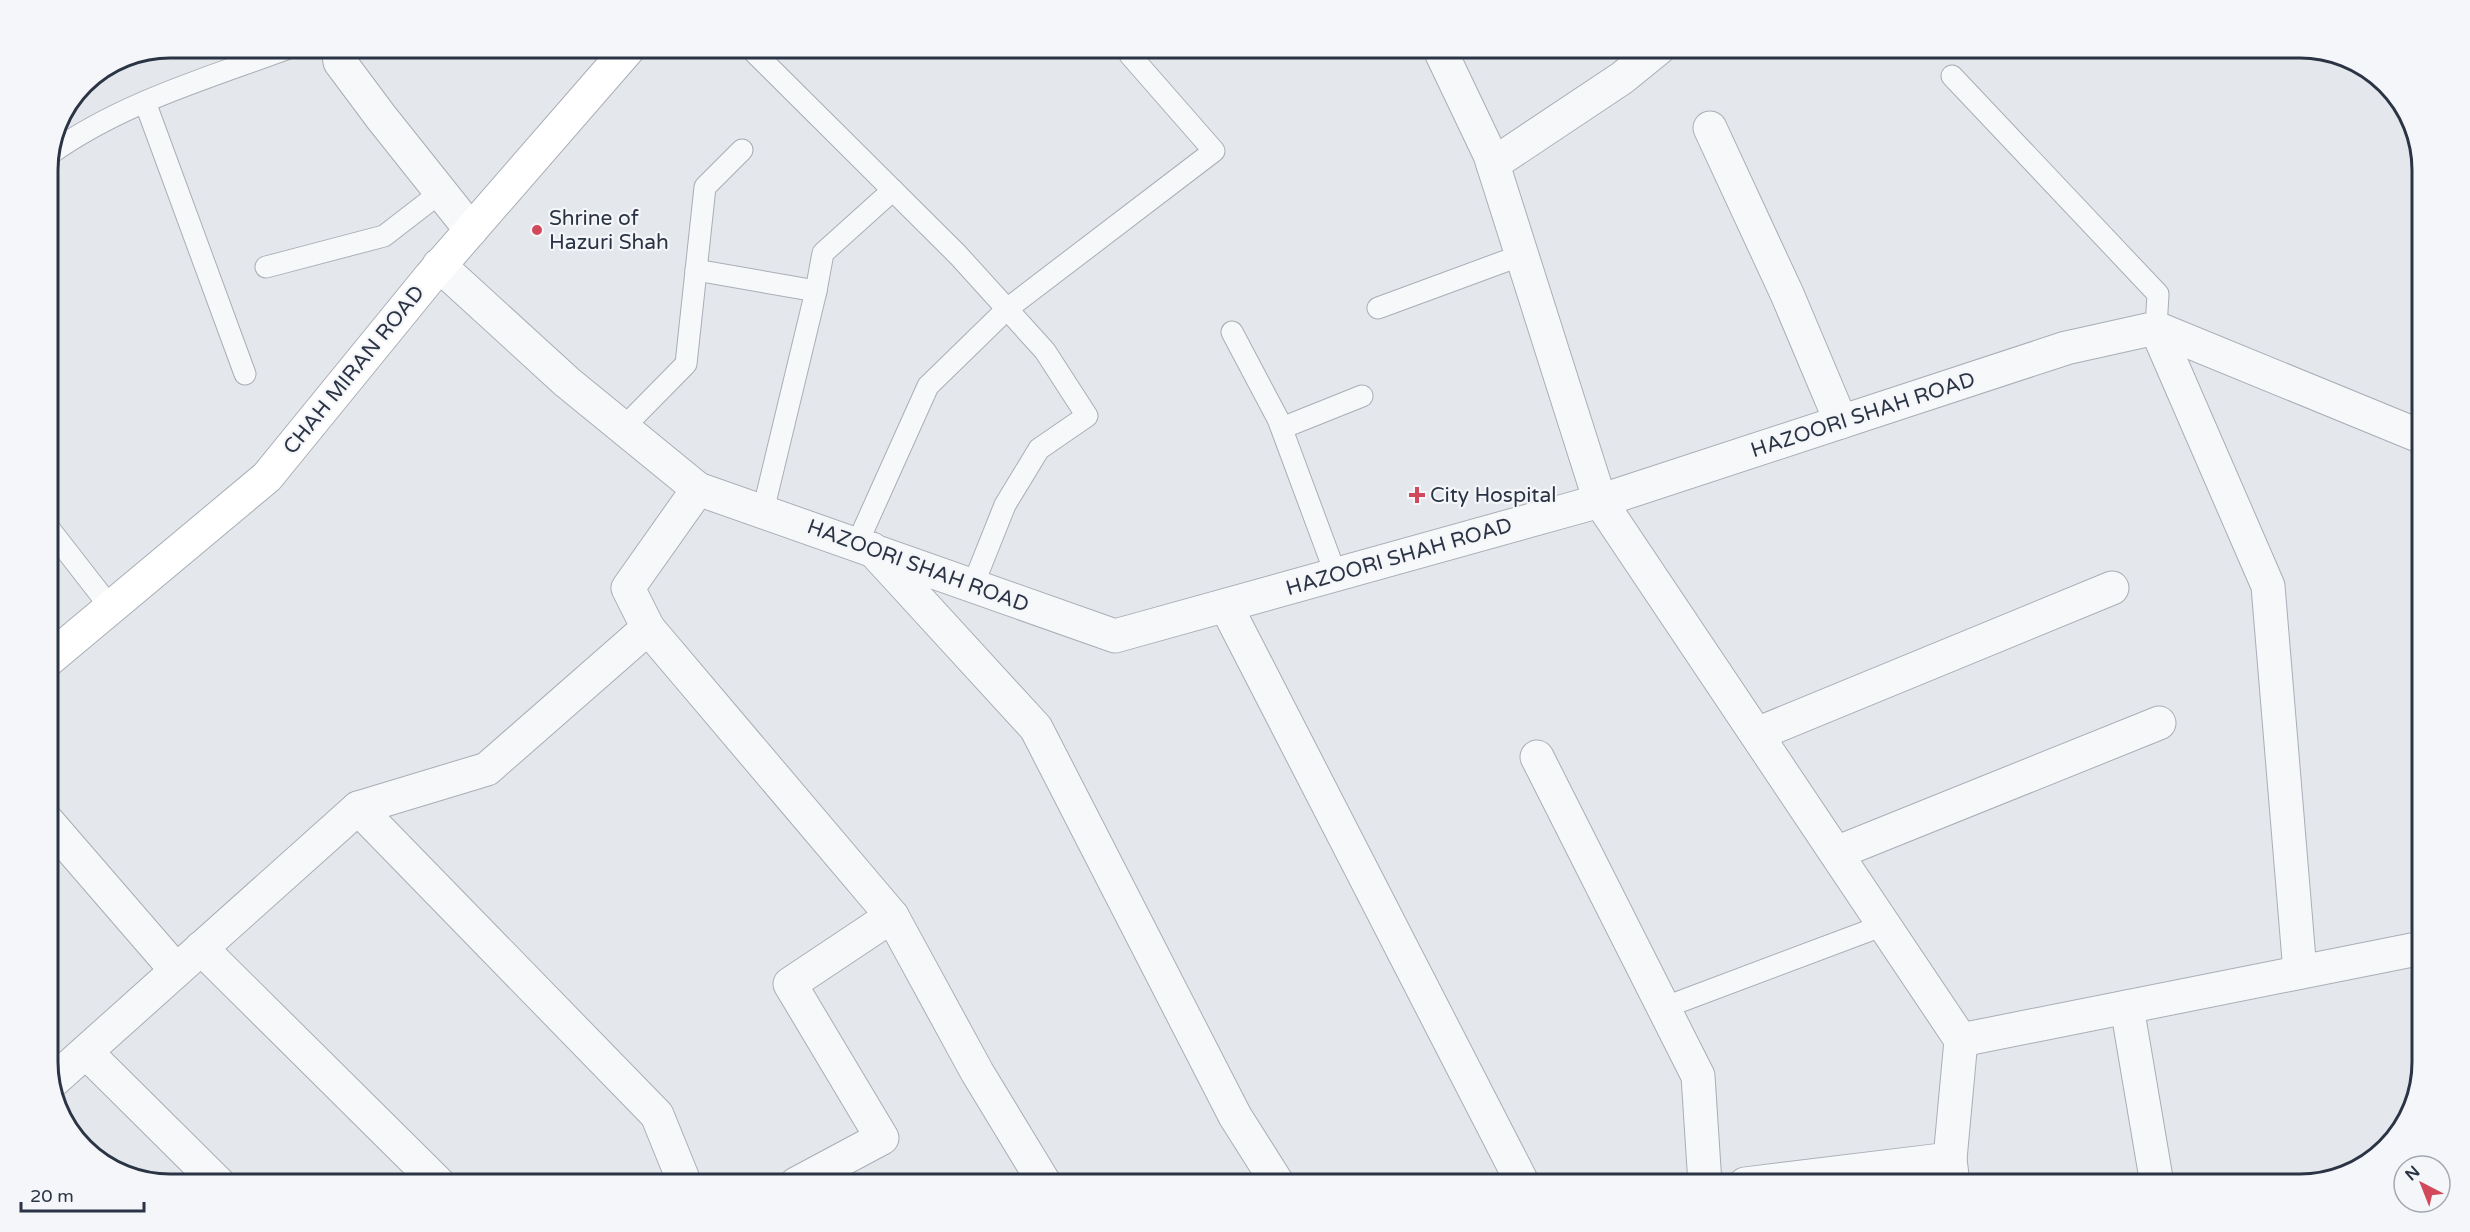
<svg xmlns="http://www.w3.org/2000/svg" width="2470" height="1232" font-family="'Varela Round',sans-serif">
  <rect width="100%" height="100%" fill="#e4e7ec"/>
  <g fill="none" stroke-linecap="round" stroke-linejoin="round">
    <g stroke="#a9aeb7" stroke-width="23">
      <g id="service">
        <path d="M 750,48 L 958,255 L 1045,351 L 1087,416 L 1039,449 L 1005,505 L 973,585"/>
        <path d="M 1952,76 L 2158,294 L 2156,328"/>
        <path d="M 145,102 L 245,374"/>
        <path d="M 50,154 C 121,103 208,78 289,48"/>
        <path d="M 266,267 L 384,236 L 441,192"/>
        <path d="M 696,270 L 816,291"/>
        <path d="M 1378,308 L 1522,255"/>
        <path d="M 1232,332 L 1278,419 L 1336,575"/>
        <path d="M 623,428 L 686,364 L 705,187 L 742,150"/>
        <path d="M 1282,428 L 1362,396"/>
        <path d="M 763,511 L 816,291 L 823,253 L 893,190"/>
        <path d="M 48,527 L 111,608"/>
        <path d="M 857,544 L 928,386 L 1007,309 L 1214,151 L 1130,55"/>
        <path d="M 1663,1008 L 1884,925"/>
      </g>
    </g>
    <g stroke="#a9aeb7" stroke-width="35">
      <g id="minor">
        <path d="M 338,48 L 340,62 L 381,117 L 471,230"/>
        <path d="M 1439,48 L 1490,155 L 1600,501 L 1961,1040 L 1950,1159 L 1953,1184"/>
        <path d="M 1710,128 L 1787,294 L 1841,422"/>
        <path d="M 1493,164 L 1622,78 L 1659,48"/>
        <path d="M 2156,328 L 2268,586 L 2300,972"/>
        <path d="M 872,549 L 1036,728 L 1235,1116 L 1278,1184"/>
        <path d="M 1226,606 L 1523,1184"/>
        <path d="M 648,628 L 892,916 L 977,1072 L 1045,1184"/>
        <path d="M 1757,734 L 2112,588"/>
        <path d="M 1537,757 L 1698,1076 L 1705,1184"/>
        <path d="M 358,808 L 657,1115 L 685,1184"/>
        <path d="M 48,822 L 176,970"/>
        <path d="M 1836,853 L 2159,723"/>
        <path d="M 201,948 L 439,1184"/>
        <path d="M 2127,1007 L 2157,1184"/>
        <path d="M 1961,1040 L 2422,948"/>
        <path d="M 86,1052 L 219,1184"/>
        <path d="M 52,1082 L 358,808 L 487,769 L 648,628 L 628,588 L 698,489"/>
        <path d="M 796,1184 L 882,1138 L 790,984 L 892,916"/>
        <path d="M 1745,1184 L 1950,1159"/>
      </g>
    </g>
    <g stroke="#a9aeb7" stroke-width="35">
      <path id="tertiary" d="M 439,265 L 567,382 L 698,489 L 1115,636 L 1600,501 L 2066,348 L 2156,328 L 2422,437"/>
    </g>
    <g stroke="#a9aeb7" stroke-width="35">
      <path id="secondary" d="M 48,660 L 267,477 L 430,277 L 629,48"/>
    </g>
    <use href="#service" stroke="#f7f8fa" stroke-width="21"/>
    <use href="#minor" stroke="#f7f8fa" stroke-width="33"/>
    <use href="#tertiary" stroke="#f7f8fa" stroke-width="33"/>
    <use href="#secondary" stroke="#fff" stroke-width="33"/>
  </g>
  <g fill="#d1495b" stroke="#f4f6f9" stroke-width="2">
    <circle cx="537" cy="230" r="6"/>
    <path d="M1414 486h6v6h6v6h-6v6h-6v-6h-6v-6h6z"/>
  </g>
  <g text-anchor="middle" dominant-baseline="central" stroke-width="4.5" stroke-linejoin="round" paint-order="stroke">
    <g font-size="21" fill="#2b3445" stroke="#f4f6f9" text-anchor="start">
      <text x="549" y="218">Shrine of<tspan x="549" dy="24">Hazuri Shah</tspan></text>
      <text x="1430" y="495">City Hospital</text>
    </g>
    <g font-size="21" fill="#2b3445" stroke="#f4f6f9">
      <text transform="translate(354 370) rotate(-51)">CHAH MIRAN ROAD</text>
      <text transform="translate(1863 415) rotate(-18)">HAZOORI SHAH ROAD</text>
      <text transform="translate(1399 557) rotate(-16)">HAZOORI SHAH ROAD</text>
      <text transform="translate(918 566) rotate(20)">HAZOORI SHAH ROAD</text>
    </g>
  </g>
  <path d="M0 0H2470V1232H0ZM170 58H2300A112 112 0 0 1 2412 170V1062A112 112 0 0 1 2300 1174H170A112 112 0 0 1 58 1062V170A112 112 0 0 1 170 58Z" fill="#f4f6f9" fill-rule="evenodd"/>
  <path fill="none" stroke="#2b3445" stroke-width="3" d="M170 58H2300A112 112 0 0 1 2412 170V1062A112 112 0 0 1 2300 1174H170A112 112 0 0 1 58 1062V170A112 112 0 0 1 170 58Z"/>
  <g transform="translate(2422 1184) rotate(318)"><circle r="28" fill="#f4f6f9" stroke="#a4a8b1" stroke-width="1.5"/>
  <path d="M0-4.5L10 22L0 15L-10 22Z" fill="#d1495b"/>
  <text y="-9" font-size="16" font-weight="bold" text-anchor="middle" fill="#2b3445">N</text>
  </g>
  <path d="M21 1202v9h123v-9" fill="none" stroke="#2b3445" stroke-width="3"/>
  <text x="30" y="1202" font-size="18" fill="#2b3445" stroke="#f4f6f9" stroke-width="4.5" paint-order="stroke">20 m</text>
</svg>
